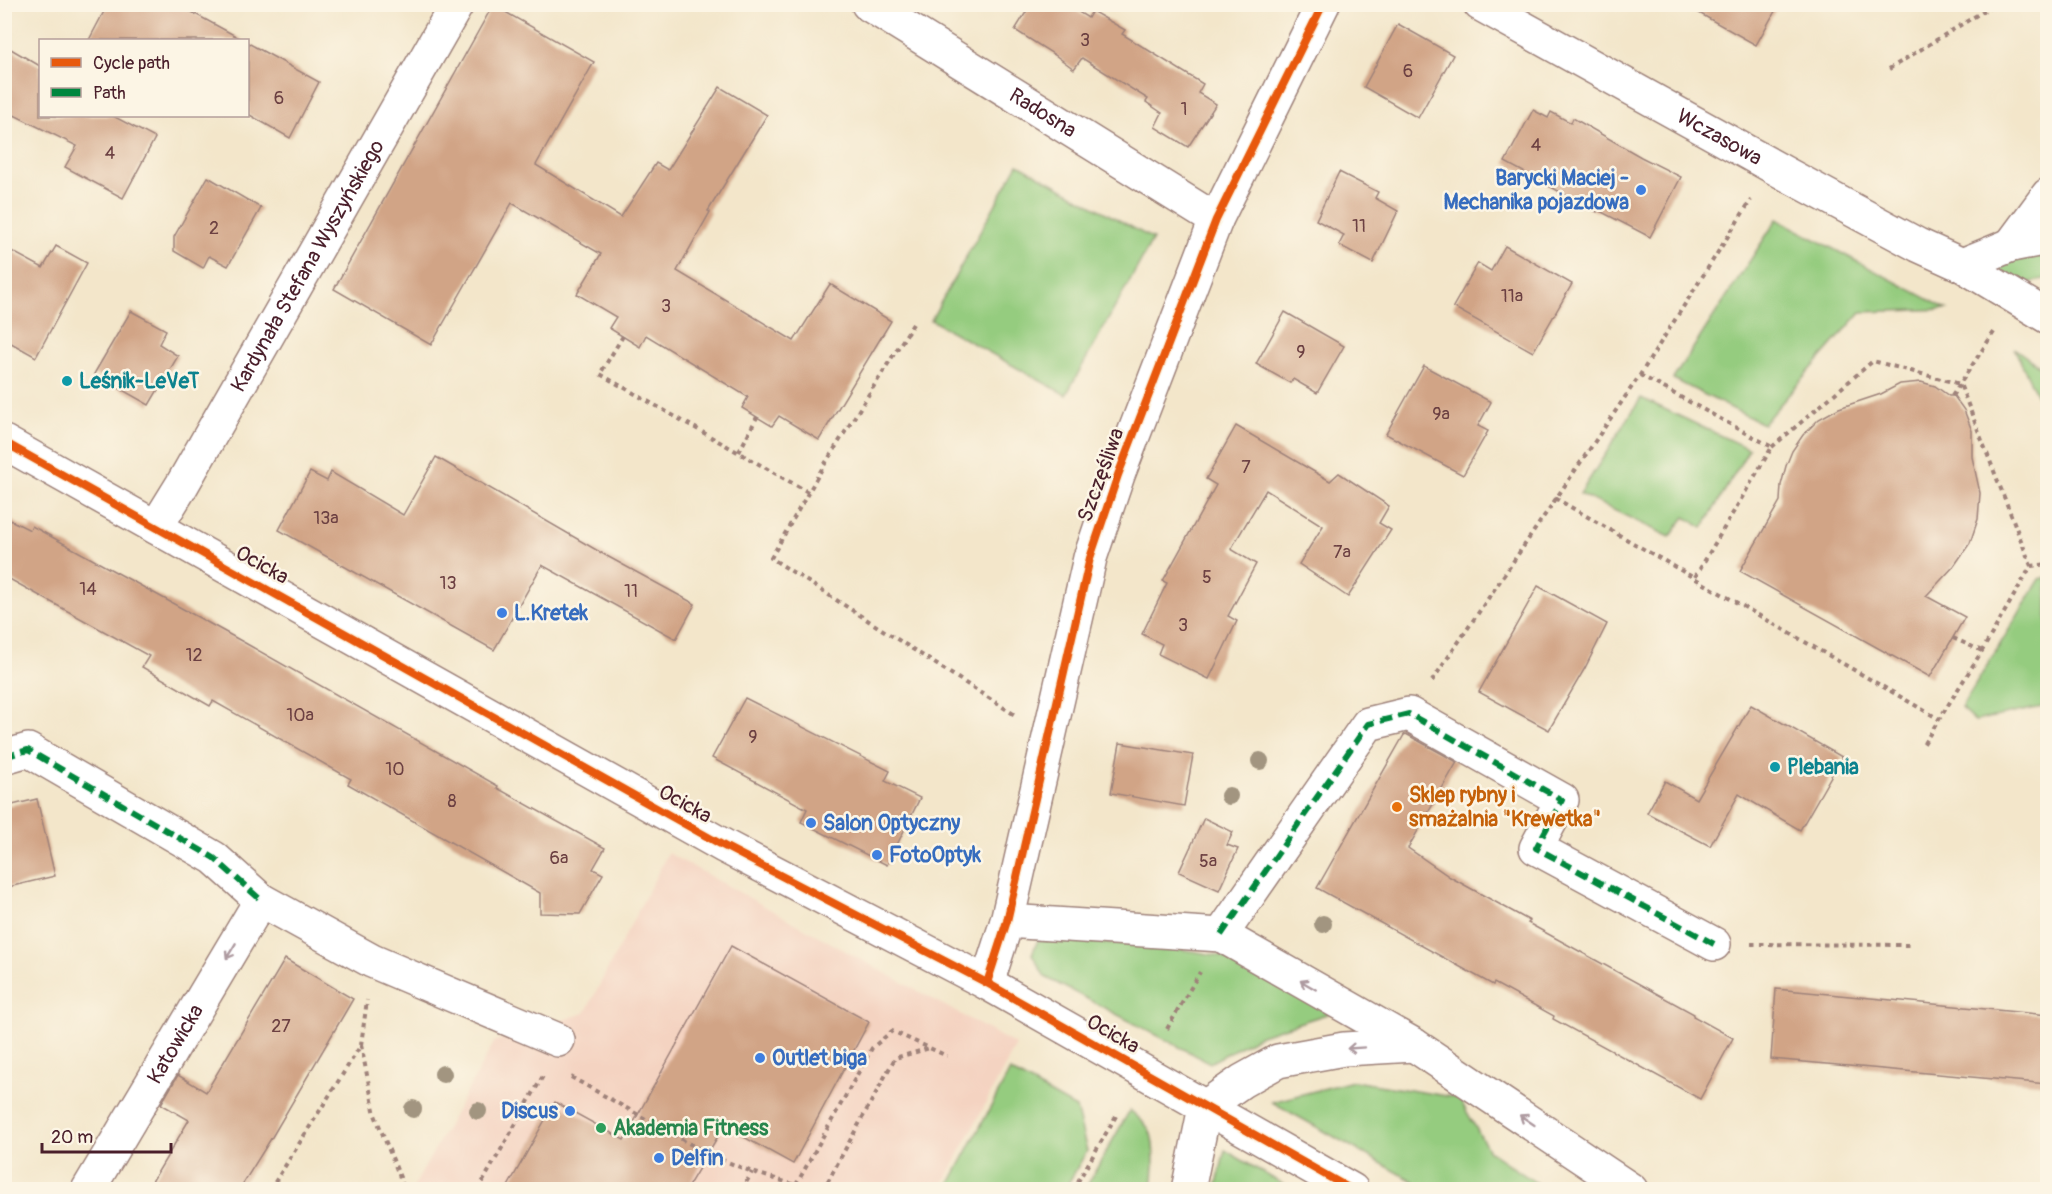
<svg xmlns="http://www.w3.org/2000/svg" width="2052" height="1194" font-family="Pangolin,sans-serif">
  <rect width="100%" height="100%" fill="#fcf5e5"/>
  <filter id="ink" filterUnits="userSpaceOnUse"><feTurbulence type="fractalNoise" baseFrequency=".0167" numOctaves="2"/><feDisplacementMap in="SourceGraphic" scale="12" xChannelSelector="R" yChannelSelector="G"/><feConvolveMatrix kernelMatrix="1 2 1 2 8 2 1 2 1" color-interpolation-filters="sRGB"/></filter>
  <filter id="wash" filterUnits="userSpaceOnUse"><feTurbulence type="fractalNoise" baseFrequency=".008" numOctaves="4" result="noise"/><feDisplacementMap in="SourceGraphic" scale="24" xChannelSelector="R" yChannelSelector="G"/><feGaussianBlur stdDeviation="1.35" result="paint"/><feColorMatrix in="noise" values="0 0 0 0 0 0 0 0 0 0 0 0 0 0 0 0 0 1.4 0 .05"/><feComposite in="paint" operator="in"/></filter>
  <g filter="url(#wash)">
    <rect width="100%" height="100%" fill="#f3e6ca"/>
    <path fill="#f4d3c1" d="M 668,853 L 1016,1045 L 941,1189 L 412,1190 L 495,1041 L 585,1013 Z"/>
    <g fill="#95cc7f" stroke="#707655" stroke-width="1.5">
      <path d="M 1018,164 L 1153,239 L 1066,395 L 931,320 Z"/>
      <path d="M 1777,219 L 1947,309 L 1861,312 L 1763,424 L 1673,379 Z"/>
      <path d="M 2047,253 L 2047,278 L 2029,283 L 2000,275 L 1999,262 Z"/>
      <path d="M 2014,348 L 2047,372 L 2047,416 Z"/>
      <path d="M 1641,398 L 1749,449 L 1703,528 L 1685,517 L 1670,537 L 1580,494 Z"/>
      <path d="M 2047,577 L 2047,706 L 1975,721 L 1961,708 L 2040,579 Z"/>
      <path d="M 1038,940 L 1156,945 L 1227,957 L 1330,1013 L 1261,1035 L 1210,1063 L 1045,977 L 1032,954 Z"/>
      <path d="M 1010,1071 L 1076,1108 L 1087,1151 L 1065,1189 L 947,1189 Z"/>
      <path d="M 1353,1081 L 1459,1098 L 1489,1151 L 1545,1189 L 1427,1189 L 1272,1102 Z"/>
      <path d="M 1130,1110 C 1136,1116 1147,1124 1150,1131 C 1155,1144 1155,1176 1151,1189 L 1085,1189 Z"/>
      <path d="M 1225,1150 L 1291,1189 L 1216,1189 Z"/>
    </g>
    <g id="blocks">
      <g fill="#d1a486">
        <path d="M 108,4 L 177,4 L 243,40 L 89,40 Z"/>
        <path d="M 1031,4 L 1066,4 L 1088,18 L 1092,11 L 1125,30 L 1122,34 L 1203,84 L 1198,93 L 1216,104 L 1188,147 L 1155,127 L 1162,113 L 1146,102 L 1148,99 L 1082,58 L 1074,69 L 1055,55 L 1015,30 Z"/>
        <path d="M 1683,4 L 1779,4 L 1756,45 Z"/>
        <path d="M 493,5 L 594,62 L 536,165 L 621,217 L 656,163 L 668,170 L 720,87 L 767,115 L 708,211 L 710,212 L 677,271 L 794,341 L 830,284 L 891,321 L 819,440 L 779,416 L 772,426 L 742,408 L 748,397 L 646,335 L 640,347 L 609,328 L 616,317 L 577,294 L 601,254 L 512,203 L 431,345 L 334,289 Z"/>
        <path d="M 1398,24 L 1453,55 L 1418,118 L 1364,87 Z"/>
        <path d="M 248,43 L 319,82 L 290,138 L 248,114 Z"/>
        <path d="M 4,45 L 40,66 L 40,116 L 113,116 L 155,138 L 123,198 L 65,167 L 77,146 L 4,110 Z"/>
        <path d="M 1533,110 L 1548,118 L 1551,112 L 1571,123 L 1573,118 L 1641,157 L 1681,177 L 1650,237 L 1598,210 L 1597,212 L 1505,162 Z"/>
        <path d="M 1339,172 L 1378,192 L 1375,198 L 1398,211 L 1373,263 L 1339,245 L 1344,235 L 1316,220 Z"/>
        <path d="M 208,177 L 261,208 L 228,266 L 209,256 L 203,268 L 174,251 L 174,237 Z"/>
        <path d="M 56,246 L 87,263 L 36,357 L 4,339 L 4,247 L 43,268 Z"/>
        <path d="M 1505,246 L 1572,284 L 1533,352 L 1453,307 L 1478,263 L 1491,271 Z"/>
        <path d="M 131,311 L 166,330 L 159,344 L 178,356 L 149,405 L 94,374 Z"/>
        <path d="M 1285,312 L 1344,346 L 1317,393 L 1293,379 L 1290,383 L 1256,364 Z"/>
        <path d="M 1424,366 L 1491,402 L 1478,426 L 1488,431 L 1463,475 L 1386,434 Z"/>
        <path d="M 1921,382 L 1935,386 L 1949,396 L 1954,396 L 1964,410 L 1972,431 L 1972,457 L 1980,493 L 1978,519 L 1970,543 L 1954,566 L 1926,596 L 1965,617 L 1930,677 L 1740,571 L 1780,501 L 1781,485 L 1786,466 L 1792,451 L 1803,435 L 1819,419 L 1839,408 L 1881,394 L 1900,384 Z"/>
        <path d="M 1236,426 L 1330,481 L 1339,473 L 1389,506 L 1379,523 L 1391,530 L 1348,597 L 1299,564 L 1323,526 L 1266,490 L 1231,549 L 1256,564 L 1228,616 L 1237,621 L 1209,679 L 1158,654 L 1162,644 L 1142,634 L 1167,583 L 1163,581 L 1216,485 L 1206,479 Z"/>
        <path d="M 436,457 L 605,555 L 695,604 L 676,639 L 542,565 L 494,650 L 279,530 L 310,472 L 327,481 L 331,472 L 403,515 Z"/>
        <path d="M 4,517 L 30,530 L 32,526 L 245,643 L 498,786 L 497,788 L 605,848 L 593,869 L 603,874 L 580,914 L 540,913 L 540,893 L 348,784 L 351,779 L 213,701 L 210,706 L 142,667 L 149,656 L 4,576 Z"/>
        <path d="M 1538,586 L 1607,624 L 1585,668 L 1549,730 L 1479,692 Z"/>
        <path d="M 745,698 L 890,771 L 885,781 L 920,798 L 887,865 L 801,822 L 807,809 L 712,758 Z"/>
        <path d="M 1751,705 L 1842,757 L 1800,830 L 1739,794 L 1710,846 L 1647,813 L 1665,781 L 1696,799 Z"/>
        <path d="M 1406,734 L 1457,762 L 1408,848 L 1450,877 L 1530,921 L 1528,923 L 1694,1014 L 1693,1016 L 1733,1038 L 1700,1099 L 1553,1019 L 1554,1016 L 1494,983 L 1493,985 L 1317,888 L 1404,735 Z"/>
        <path d="M 1120,743 L 1193,755 L 1184,806 L 1111,793 Z"/>
        <path d="M 37,799 L 55,876 L 4,888 L 4,807 Z"/>
        <path d="M 1204,818 L 1233,832 L 1227,845 L 1238,849 L 1219,890 L 1179,872 Z"/>
        <path d="M 731,946 L 869,1022 L 793,1164 L 724,1126 L 686,1190 L 506,1190 L 555,1102 L 624,1140 Z"/>
        <path d="M 285,959 L 353,999 L 272,1137 L 239,1190 L 147,1190 L 189,1120 L 161,1104 L 178,1075 L 206,1092 Z"/>
        <path d="M 1776,989 L 2048,1015 L 2048,1084 L 1771,1059 Z"/>
      </g>
    </g>
  </g>
  <g filter="url(#ink)">
    <use href="#blocks" fill-opacity="0" stroke="#9e827a" stroke-width="1.5"/>
    <g fill="none" stroke-linecap="round" stroke-linejoin="round">
      <g stroke="#9e827a" stroke-width="36">
        <g id="minor">
          <path id="s1" d="M 868,4 L 1216,220"/>
          <path id="s2" d="M 1480,4 L 1788,175 L 1918,245 L 1962,265 L 2048,317"/>
          <path d="M 2011,245 L 2048,195"/>
          <path d="M 1962,265 L 2011,245 L 2048,238"/>
          <path d="M 4,442 L 724,846 L 987,983 L 1352,1190"/>
          <path id="s3" d="M 156,527 L 182,485 L 457,4"/>
          <path d="M 4,757 L 28,750 L 214,858 L 261,900 L 372,961 L 558,1040"/>
          <path d="M 1007,921 L 1221,935 L 1414,1045 L 1631,1190"/>
          <path d="M 1221,935 L 1368,724 L 1409,714 L 1562,800 L 1536,848 L 1714,944"/>
          <path d="M 987,983 L 1007,921 L 1090,558 L 1118,475 L 1216,220 L 1323,4"/>
          <path id="s4" d="M 88,1190 L 261,900"/>
          <path d="M 1188,1190 L 1205,1107 L 1242,1081 L 1278,1061 L 1344,1049 L 1414,1045"/>
        </g>
      </g>
      <g stroke="#9e827a" stroke-width="4" stroke-dasharray="4.5 4.5" stroke-linecap="butt">
        <path d="M 1889,69 L 1995,4"/>
        <path d="M 913,324 L 823,467 L 771,558 L 1015,715"/>
        <path d="M 623,336 L 600,374 L 808,492"/>
        <path d="M 1640,375 L 1772,447 L 1695,577"/>
        <path d="M 1952,396 L 1996,329"/>
        <path d="M 1772,447 L 1873,361 L 1960,384 L 2031,566 L 1982,651 L 1923,745"/>
        <path d="M 739,452 L 757,417"/>
        <path d="M 1555,498 L 1939,719"/>
        <path d="M 2031,566 L 2048,564"/>
        <path d="M 1953,638 L 1982,651"/>
        <path d="M 1432,681 L 1640,375 L 1751,200"/>
        <path d="M 1751,944 L 1909,945"/>
        <path d="M 1167,1029 L 1200,972"/>
        <path d="M 361,1045 L 375,1115 L 405,1190"/>
        <path d="M 571,1077 L 708,1154 L 752,1172 L 796,1185 L 818,1190"/>
        <path d="M 796,1185 L 872,1048 L 892,1031 L 947,1056"/>
        <path d="M 270,1190 L 361,1045 L 367,1000"/>
        <path d="M 478,1190 L 543,1076"/>
        <path d="M 742,1190 L 752,1172"/>
        <path d="M 823,1190 L 895,1058 L 930,1048"/>
        <path d="M 1073,1190 L 1116,1116"/>
      </g>
      <use href="#minor" stroke="#fff" stroke-width="33"/>
      <g stroke="#00873e" stroke-width="6" stroke-dasharray="12 6" stroke-linecap="butt">
        <path d="M 4,757 L 28,750 L 214,858 L 261,900"/>
        <path d="M 1221,935 L 1368,724 L 1409,714 L 1562,800 L 1536,848 L 1714,944"/>
      </g>
      <g stroke="#fcf5e5" stroke-width="11">
        <g id="cycleway">
          <path d="M 4,442 L 724,846 L 987,983 L 1352,1190"/>
          <path d="M 987,983 L 1007,921 L 1090,558 L 1118,475 L 1216,220 L 1323,4"/>
        </g>
      </g>
      <use href="#cycleway" stroke="#e8590c" stroke-width="8"/>
    </g>
    <g fill="#a29580">
      <circle cx="1260" cy="761" r="9"/>
      <circle cx="1229" cy="796" r="9"/>
      <circle cx="1323" cy="924" r="9"/>
      <circle cx="443" cy="1074" r="9"/>
      <circle cx="413" cy="1109" r="9"/>
      <circle cx="478" cy="1111" r="9"/>
    </g>
    <defs><path id="oneway-shaft" d="M-6 0H5M1.5-3L5.5 0L1.5 3" fill="none" stroke-width="1.6" stroke-linecap="round" stroke-linejoin="round" transform="scale(1.5)"/></defs>
    <g stroke="#ae9aa0">
      <use href="#oneway-shaft" transform="translate(231 951) rotate(121)"/>
      <use href="#oneway-shaft" transform="translate(1308 985) rotate(-150)"/>
      <use href="#oneway-shaft" transform="translate(1356 1048) rotate(176)"/>
      <use href="#oneway-shaft" transform="translate(1527 1120) rotate(-146)"/>
    </g>
  </g>
  <g fill="#3f7fe0" stroke="#fcf5e5" stroke-width="2">
    <circle cx="1641" cy="190" r="6"/>
    <circle cx="502" cy="613" r="6"/>
    <circle cx="811" cy="823" r="6"/>
    <circle cx="877" cy="855" r="6"/>
    <circle cx="760" cy="1058" r="6"/>
    <circle cx="570" cy="1111" r="6"/>
    <circle cx="659" cy="1158" r="6"/>
  </g>
  <g fill="#0f9aa8" stroke="#fcf5e5" stroke-width="2">
    <circle cx="67" cy="381" r="6"/>
    <circle cx="1775" cy="767" r="6"/>
  </g>
  <circle fill="#e8710a" stroke="#fcf5e5" stroke-width="2" cx="1397" cy="807" r="6"/>
  <circle fill="#2e9e5b" stroke="#fcf5e5" stroke-width="2" cx="601" cy="1128" r="6"/>
  <g text-anchor="middle" dominant-baseline="central" stroke-width="5" stroke-linejoin="round" paint-order="stroke">
    <g font-size="18" fill="#6c4042">
      <text x="1085" y="40">3</text>
      <text x="1408" y="71">6</text>
      <text x="279" y="98">6</text>
      <text x="1184" y="109">1</text>
      <text x="1536" y="145">4</text>
      <text x="110" y="153">4</text>
      <text x="1359" y="226">11</text>
      <text x="214" y="228">2</text>
      <text x="1512" y="296">11a</text>
      <text x="666" y="306">3</text>
      <text x="1301" y="352">9</text>
      <text x="1441" y="414">9a</text>
      <text x="1246" y="467">7</text>
      <text x="326" y="518">13a</text>
      <text x="1342" y="552">7a</text>
      <text x="1207" y="577">5</text>
      <text x="448" y="583">13</text>
      <text x="88" y="589">14</text>
      <text x="631" y="591">11</text>
      <text x="1183" y="625">3</text>
      <text x="194" y="655">12</text>
      <text x="300" y="715">10a</text>
      <text x="753" y="737">9</text>
      <text x="395" y="769">10</text>
      <text x="452" y="801">8</text>
      <text x="559" y="858">6a</text>
      <text x="1208" y="861">5a</text>
      <text x="281" y="1026">27</text>
    </g>
    <g font-size="21" fill="#4a1f2b" stroke="#fcf5e5">
      <text stroke="none"><textPath href="#s1" startOffset="206">Radosna</textPath></text>
      <text stroke="none"><textPath href="#s2" startOffset="274">Wczasowa</textPath></text>
      <text stroke="none"><textPath href="#s3" startOffset="302">Kardynała Stefana Wyszyńskiego</textPath></text>
      <text transform="translate(1101 475) rotate(-70)">Szczęśliwa</text>
      <text transform="translate(262 565) rotate(29)">Ocicka</text>
      <text transform="translate(685 804) rotate(29)">Ocicka</text>
      <text transform="translate(1113 1034) rotate(30)">Ocicka</text>
      <text stroke="none"><textPath href="#s4" startOffset="170">Katowicka</textPath></text>
    </g>
    <g font-size="21" font-weight="bold" fill="#366cbe" stroke="#fcf5e5" text-anchor="start">
      <text x="1629" y="178" text-anchor="end">Barycki Maciej -<tspan x="1629" dy="24">Mechanika pojazdowa</tspan></text>
      <text x="514" y="613">L.Kretek</text>
      <text x="823" y="823">Salon Optyczny</text>
      <text x="889" y="855">FotoOptyk</text>
      <text x="772" y="1058">Outlet biga</text>
      <text x="558" y="1111" text-anchor="end">Discus</text>
      <text x="671" y="1158">Delfin</text>
    </g>
    <g font-size="21" font-weight="bold" fill="#0d838f" stroke="#fcf5e5" text-anchor="start">
      <text x="79" y="381">Leśnik-LeVeT</text>
      <text x="1787" y="767">Plebania</text>
    </g>
    <g font-size="21" font-weight="bold" fill="#c56008" stroke="#fcf5e5" text-anchor="start">
      <text x="1409" y="795">Sklep rybny i<tspan x="1409" dy="24">smażalnia "Krewetka"</tspan></text>
    </g>
    <g font-size="21" font-weight="bold" fill="#27864d" stroke="#fcf5e5" text-anchor="start">
      <text x="613" y="1128">Akademia Fitness</text>
    </g>
  </g>
  <rect width="2052" height="1194" fill="none" stroke="#fcf5e5" stroke-width="24"/>
  <rect x="39" y="39" width="210" height="78" fill="#fcf5e5" stroke="#b59f9b" stroke-width="1.5"/>
  <rect x="51" y="58" width="30" height="9" fill="#e8590c" stroke="#b59f9b" stroke-width="1.5"/>
  <text x="93" y="69" font-size="18" fill="#4a1f2b">Cycle path</text>
  <rect x="51" y="88" width="30" height="9" fill="#00873e" stroke="#b59f9b" stroke-width="1.5"/>
  <text x="93" y="99" font-size="18" fill="#4a1f2b">Path</text>
  <path d="M42 1143v9h129v-9" fill="none" stroke="#4a1f2b" stroke-width="3"/>
  <text x="51" y="1143" font-size="18" fill="#4a1f2b" stroke="#fcf5e5" stroke-width="4.5" paint-order="stroke">20 m</text>
</svg>
